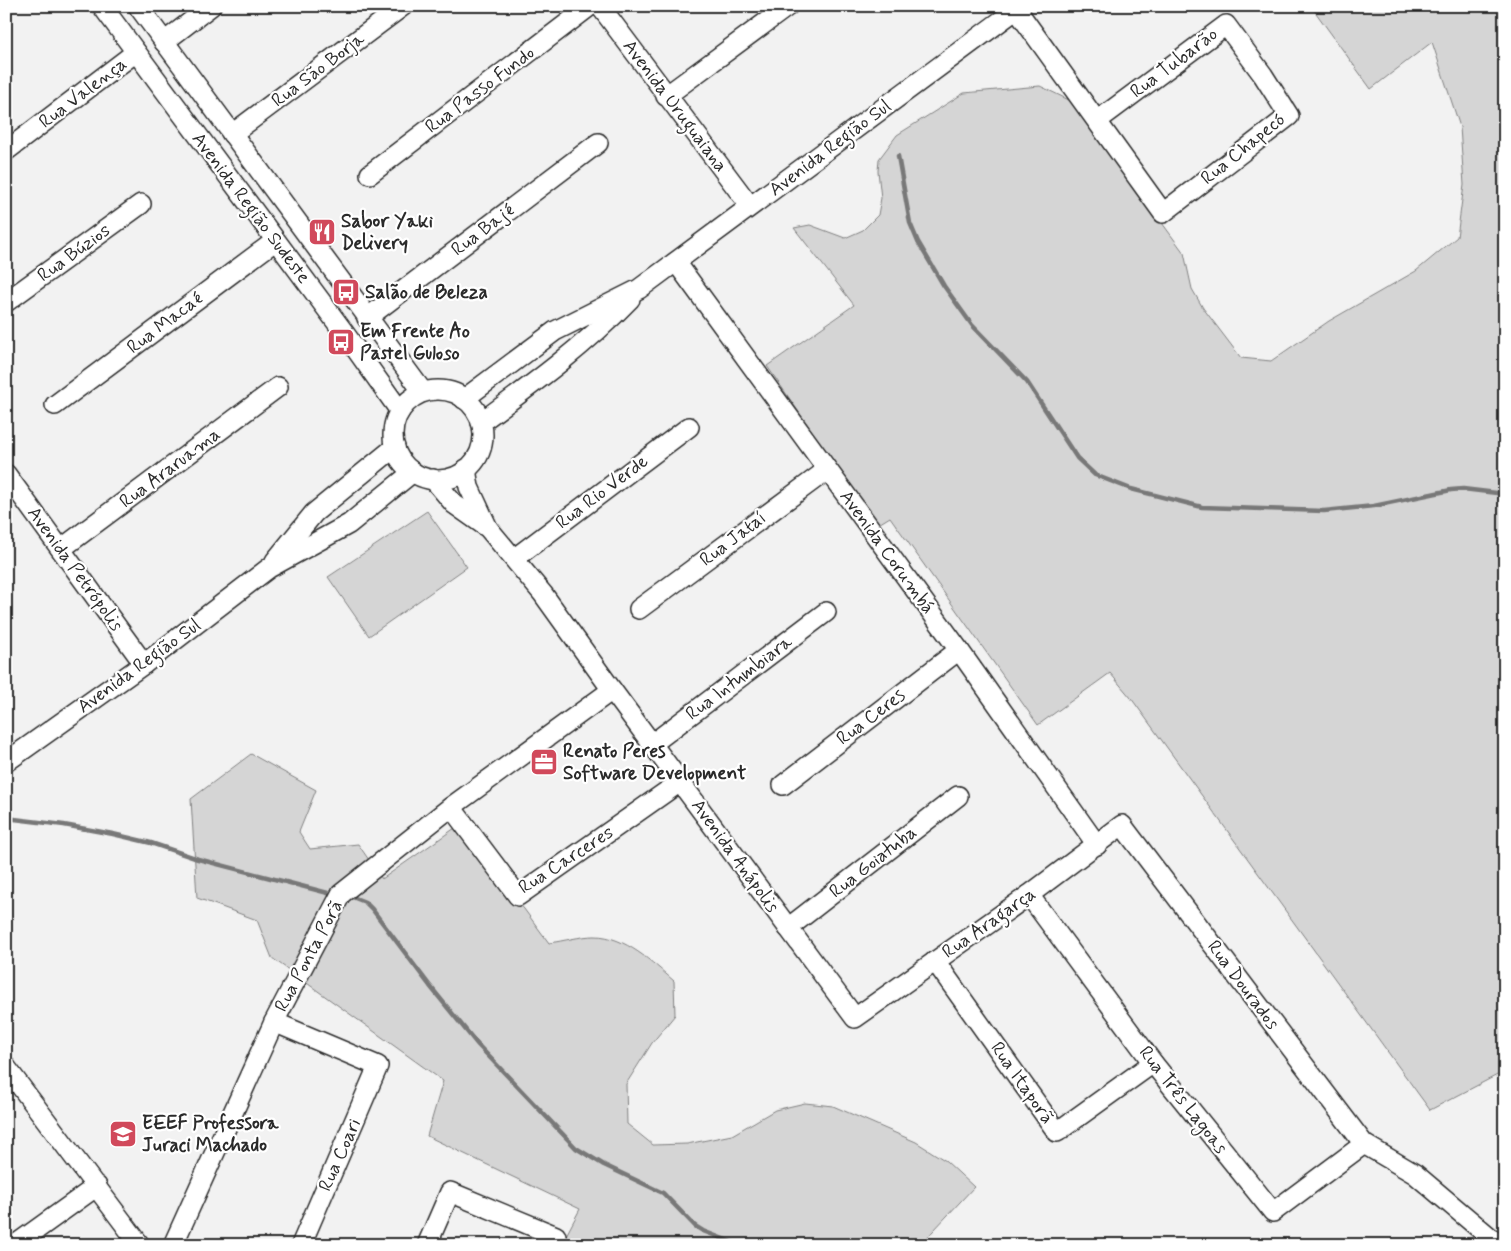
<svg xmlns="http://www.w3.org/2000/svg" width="1511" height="1251" font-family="Mynerve,sans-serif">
  <rect width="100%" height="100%" fill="#f2f2f2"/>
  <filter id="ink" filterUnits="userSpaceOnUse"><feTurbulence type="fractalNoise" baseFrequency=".02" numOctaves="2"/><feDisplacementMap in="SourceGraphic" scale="10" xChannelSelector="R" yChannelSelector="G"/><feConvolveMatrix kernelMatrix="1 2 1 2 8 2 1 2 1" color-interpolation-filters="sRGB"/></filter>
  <g filter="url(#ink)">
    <g fill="#d5d5d5" stroke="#808080">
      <path d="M 1311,6 L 1505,6 L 1505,1071 L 1430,1110 L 1131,698 L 1110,673 L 1038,725 L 890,517 L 877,525 L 767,366 L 854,305 L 794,228 L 810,225 L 845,238 L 863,230 L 878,215 L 881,198 L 878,171 L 879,159 L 897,135 L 964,93 L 1040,86 L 1073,102 L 1108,149 L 1184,253 L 1192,289 L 1203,308 L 1241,358 L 1271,361 L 1329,321 L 1416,271 L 1457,237 L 1464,185 L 1460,127 L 1432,42 L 1371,89 Z"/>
      <path d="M 427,511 L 467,567 L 369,636 L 328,577 Z"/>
      <path d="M 251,754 L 316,790 L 299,832 L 310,849 L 358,844 L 382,879 L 455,828 L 524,909 L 549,943 C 564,941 580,936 595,936 C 625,936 653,963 674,981 L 675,1015 L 652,1043 L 626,1084 L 627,1124 L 653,1145 L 687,1144 L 732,1135 L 775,1110 L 805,1103 L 833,1106 L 916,1142 L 946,1161 L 974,1187 L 920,1245 L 561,1245 L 580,1209 L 427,1136 L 443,1081 L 272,958 L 257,920 L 197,898 L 191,799 Z"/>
    </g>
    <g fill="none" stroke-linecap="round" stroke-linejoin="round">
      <g stroke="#787878" stroke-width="4.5">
        <path d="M 898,156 L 910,223 L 918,242 L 944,286 L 972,325 L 1027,382 L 1077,458 L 1095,475 L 1131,489 L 1202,507 L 1324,511 L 1374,506 L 1451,490 L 1463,489 L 1505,494"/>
        <path d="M 6,818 L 64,825 L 113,834 L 151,843 L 198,859 L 328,893"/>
        <path d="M 350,896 L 365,902 L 372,909 L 430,986 L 478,1045 L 576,1148 L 604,1165 L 663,1193 L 695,1226 L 703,1231 L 739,1245"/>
      </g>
      <g stroke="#2b2b2b" stroke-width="22">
        <g id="minor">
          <path d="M 102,6 L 343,331 L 400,411"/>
          <path d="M 138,6 L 423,392"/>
          <path d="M 600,6 L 750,206"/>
          <path d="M 1014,6 L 1163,213 L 1289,116 L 1263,75 L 1226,25 L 1097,121"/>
          <path d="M 164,42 L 211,6"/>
          <path d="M 666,96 L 788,6"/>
          <path d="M 232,134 L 403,6"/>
          <path d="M 6,151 L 136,52"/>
          <path d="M 370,174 L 590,6"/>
          <path d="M 676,262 L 959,650 L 1097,845"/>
          <path d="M 6,302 L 141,204"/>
          <path d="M 367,318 L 598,143"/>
          <circle cx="438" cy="435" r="45"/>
          <path d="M 464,399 L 555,331 L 639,289 L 1021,6"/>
          <path d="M 55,405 L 275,241"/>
          <path d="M 481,422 C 533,384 585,346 630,299"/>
          <path d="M 466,469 L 469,487 L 487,526"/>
          <path d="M 6,474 L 144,664"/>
          <path d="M 433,479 L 454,504 L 488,528 L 543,594 L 612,690 L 855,1018 L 1029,895 L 1122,825 L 1364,1144 L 1415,1174 L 1499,1245"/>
          <path d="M 61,549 L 278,387"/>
          <path d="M 515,558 L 689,427"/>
          <path d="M 275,561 L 314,513 L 395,447"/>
          <path d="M 639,609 L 827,470"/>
          <path d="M 652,744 L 826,612"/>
          <path d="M 6,762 L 144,664 L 269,568 L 349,524 L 413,472"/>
          <path d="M 783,785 L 959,650"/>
          <path d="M 451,807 L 518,896 L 680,782"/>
          <path d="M 1029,895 L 1153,1063 L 1273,1212 L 1364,1144"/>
          <path d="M 788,928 L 958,796"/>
          <path d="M 935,961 L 1057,1132 L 1153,1063"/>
          <path d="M 274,1022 L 378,1066 L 301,1245"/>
          <path d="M 6,1067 L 140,1245"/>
          <path d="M 15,1245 L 97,1186"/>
          <path d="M 173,1245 L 274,1022 L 341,894 L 451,807 L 612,690"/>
          <path d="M 427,1245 L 450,1192 L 556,1236 L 552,1245"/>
        </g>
      </g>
      <use href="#minor" stroke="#fff" stroke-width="19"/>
    </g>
  </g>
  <defs>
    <g id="restaurant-square" transform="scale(1.4375)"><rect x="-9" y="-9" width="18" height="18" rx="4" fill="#d1495b" stroke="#fff"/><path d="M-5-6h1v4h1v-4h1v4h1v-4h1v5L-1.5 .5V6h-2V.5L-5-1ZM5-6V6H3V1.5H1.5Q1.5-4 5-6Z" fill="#fff"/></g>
    <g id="bus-square" transform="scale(1.4375)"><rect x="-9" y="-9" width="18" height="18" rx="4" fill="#d1495b" stroke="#fff"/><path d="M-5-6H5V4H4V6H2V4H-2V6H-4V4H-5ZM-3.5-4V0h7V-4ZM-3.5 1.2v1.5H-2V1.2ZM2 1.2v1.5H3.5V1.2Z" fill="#fff"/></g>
    <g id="office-square" transform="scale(1.4375)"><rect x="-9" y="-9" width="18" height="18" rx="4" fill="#d1495b" stroke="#fff"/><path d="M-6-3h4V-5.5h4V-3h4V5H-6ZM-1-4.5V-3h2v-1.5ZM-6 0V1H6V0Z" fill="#fff"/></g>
    <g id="school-square" transform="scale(1.4375)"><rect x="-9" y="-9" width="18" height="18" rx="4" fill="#d1495b" stroke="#fff"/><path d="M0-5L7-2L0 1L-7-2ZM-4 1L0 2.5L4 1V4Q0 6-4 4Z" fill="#fff"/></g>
  </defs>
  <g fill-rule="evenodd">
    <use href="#restaurant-square" x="322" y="232"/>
    <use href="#bus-square" x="346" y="292"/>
    <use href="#bus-square" x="341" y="342"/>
    <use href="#office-square" x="544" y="762"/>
    <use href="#school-square" x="123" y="1134"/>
  </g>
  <g text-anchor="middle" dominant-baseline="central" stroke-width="4.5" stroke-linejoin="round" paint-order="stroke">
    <g font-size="19" fill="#2b2b2b" stroke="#fff">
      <text transform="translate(1174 63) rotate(-37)">Rua Tubarão</text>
      <text transform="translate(318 70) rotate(-37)">Rua São Borja</text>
      <text transform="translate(480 90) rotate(-37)">Rua Passo Fundo</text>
      <text transform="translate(83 93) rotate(-37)">Rua Valença</text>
      <text transform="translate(675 106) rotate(53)">Avenida Uruguaiana</text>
      <text transform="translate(830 148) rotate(-37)">Avenida Região Sul</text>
      <text transform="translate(1243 149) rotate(-39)">Rua Chapecó</text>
      <text transform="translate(251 208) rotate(53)">Avenida Região Sudeste</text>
      <text transform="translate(483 230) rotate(-37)">Rua Bajé</text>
      <text transform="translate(74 253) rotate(-36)">Rua Búzios</text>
      <text transform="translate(165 323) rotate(-37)">Rua Macaé</text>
      <text transform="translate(170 468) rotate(-37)">Rua Araruama</text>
      <text transform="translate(602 492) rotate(-37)">Rua Rio Verde</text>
      <text transform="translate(733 539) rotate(-37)">Rua Jataí</text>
      <text transform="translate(887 552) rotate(54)">Avenida Corumbá</text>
      <text transform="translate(75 569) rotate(54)">Avenida Petrópolis</text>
      <text transform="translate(139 666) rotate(-36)">Avenida Região Sul</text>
      <text transform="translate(739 678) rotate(-37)">Rua Intumbiara</text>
      <text transform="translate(871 717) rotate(-37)">Rua Ceres</text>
      <text transform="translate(735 856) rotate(54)">Avenida Anápolis</text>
      <text transform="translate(566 860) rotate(-33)">Rua Carceres</text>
      <text transform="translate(873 862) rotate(-38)">Rua Goiatuba</text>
      <text transform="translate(989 923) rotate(-35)">Rua Aragarça</text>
      <text transform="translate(309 956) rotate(-62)">Rua Ponta Porã</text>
      <text transform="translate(1243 985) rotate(53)">Rua Dourados</text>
      <text transform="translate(1022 1083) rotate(55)">Rua Itaporã</text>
      <text transform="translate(1183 1100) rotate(52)">Rua Três Lagoas</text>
      <text transform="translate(340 1155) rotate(-66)">Rua Coari</text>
    </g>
    <g font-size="19" font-weight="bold" fill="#2b2b2b" stroke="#fff" text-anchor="start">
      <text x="341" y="221">Sabor Yaki<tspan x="341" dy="22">Delivery</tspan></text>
      <text x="365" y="292">Salão de Beleza</text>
      <text x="360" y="331">Em Frente Ao<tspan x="360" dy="22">Pastel Guloso</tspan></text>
      <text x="563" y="751">Renato Peres<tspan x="563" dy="22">Software Development</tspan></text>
      <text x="142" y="1123">EEEF Professora<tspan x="142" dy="22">Juraci Machado</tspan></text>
    </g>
  </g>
  <rect width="1511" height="1251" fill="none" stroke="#fff" stroke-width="25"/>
  <rect x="12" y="12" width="1486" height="1226" fill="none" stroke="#2b2b2b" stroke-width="2" filter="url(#ink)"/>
</svg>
